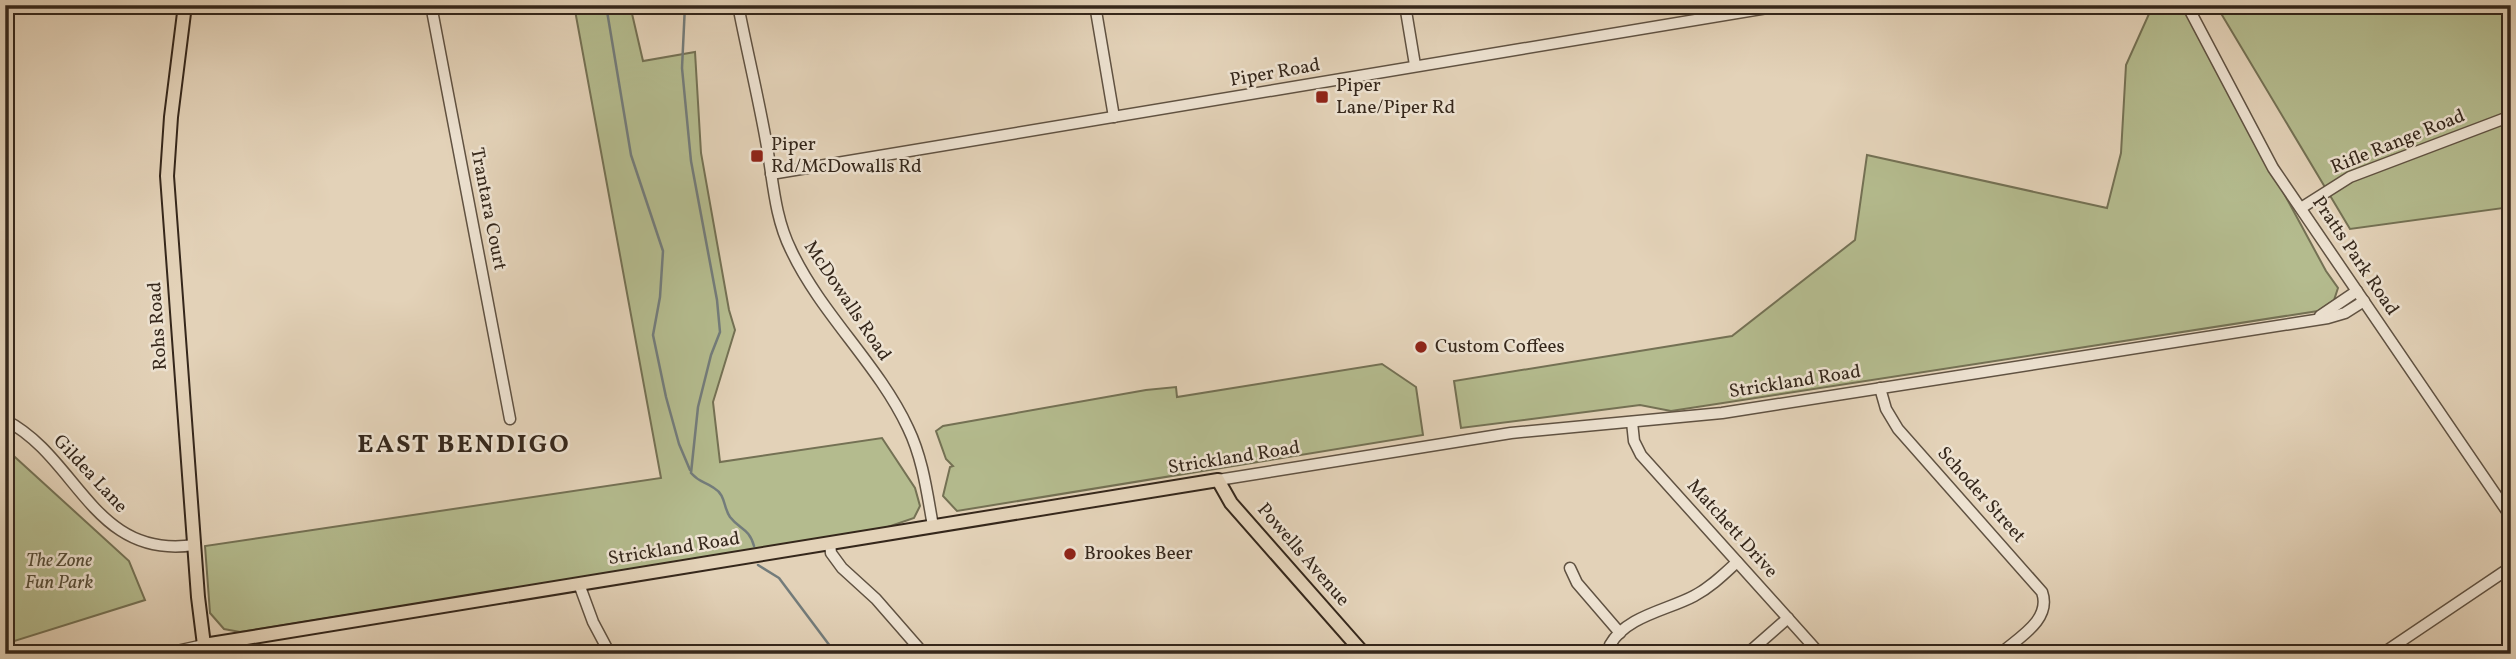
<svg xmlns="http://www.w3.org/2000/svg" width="2516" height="659" font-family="Vollkorn,serif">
  <rect width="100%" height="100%" fill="#e3d2b8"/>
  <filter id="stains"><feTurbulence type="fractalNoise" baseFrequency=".00286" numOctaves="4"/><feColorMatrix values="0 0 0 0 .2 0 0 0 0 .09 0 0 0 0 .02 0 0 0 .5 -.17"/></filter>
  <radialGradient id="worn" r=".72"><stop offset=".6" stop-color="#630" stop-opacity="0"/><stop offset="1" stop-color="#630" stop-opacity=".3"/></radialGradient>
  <g fill="#b4bb8e" stroke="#747154" stroke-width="2">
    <path d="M 574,5 L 630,5 L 643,61 L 695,52 L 701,153 L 729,310 L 735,330 L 713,402 L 720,462 L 882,438 L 915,488 L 920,506 L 914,518 L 879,530 L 240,632 L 224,629 L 210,613 L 205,546 L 661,478 Z"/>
    <path d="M 2153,5 L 2182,5 L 2326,271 L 2338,288 L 2334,300 L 2318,311 L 1671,411 L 1640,405 L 1461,428 L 1454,381 L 1732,336 L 1855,240 L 1867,155 L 2107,208 L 2121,153 L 2126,65 Z"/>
    <path d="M 2216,5 L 2511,5 L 2511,207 L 2350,229 Z"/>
    <path d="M 1382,364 L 1416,387 L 1423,435 L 957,511 L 943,496 L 950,467 L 953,466 L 946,459 L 936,431 L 943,426 L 1146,390 L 1176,387 L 1177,397 Z"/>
    <path d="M 5,448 L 129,561 L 145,600 L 5,644 Z"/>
  </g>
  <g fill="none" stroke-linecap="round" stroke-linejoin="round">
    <g stroke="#737c7b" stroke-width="2.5">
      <path d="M 606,5 L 631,155 L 663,251 L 660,297 L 653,335 L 666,397 L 679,444 L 690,470"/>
      <path d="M 685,5 L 682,68 L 691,161 L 717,300 L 720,332 L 711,355 L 698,407 L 691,473 C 700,483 704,481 714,488 C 726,495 723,507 730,517 C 740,530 749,528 754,546"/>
      <path d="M 758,565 L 779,578 L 836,654"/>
    </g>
    <g stroke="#605242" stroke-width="13">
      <g id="minor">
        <path d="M 431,5 L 510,419"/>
        <path d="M 738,5 C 747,51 758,96 766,141 C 773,178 774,216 791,250 C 821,314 878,364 908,428 C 923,459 927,493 933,526"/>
        <path d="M 1095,5 L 1114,117"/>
        <path d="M 1405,5 L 1415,65"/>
        <path d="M 2187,5 L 2273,168 L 2511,517"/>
        <path d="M 771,174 L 1785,5"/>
        <path d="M 2301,208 L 2350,177 L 2511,116"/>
        <path d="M 2320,316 L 2357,291"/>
        <path d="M 1880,388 L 1886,409 L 1898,429 L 2042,592 C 2052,620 2018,638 2000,654"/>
        <path d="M 5,420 C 78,457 93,560 194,545"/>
        <path d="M 1632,422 L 1634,441 L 1641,455 L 1820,654"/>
        <path d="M 1218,480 L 1511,433 L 1722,413 L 2328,318 L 2345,313 L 2364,301"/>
        <path d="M 830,543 L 831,553 L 842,568 L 876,599 L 924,654"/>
        <path d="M 1570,568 L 1577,583 L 1620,633"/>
        <path d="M 579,584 L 593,622 L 610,654"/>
        <path d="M 163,654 L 204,645"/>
        <path d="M 1612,654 L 1610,645 C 1626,616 1668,610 1694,596 C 1711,587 1724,574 1737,562"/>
        <path d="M 1747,654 L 1788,618"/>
        <path d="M 2382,654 L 2511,567"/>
      </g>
    </g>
    <g stroke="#35271b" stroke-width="16">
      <path id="major" d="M 185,5 L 171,117 L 167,176 L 198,597 L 204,645 L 1218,480 L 1231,503 L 1364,654"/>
    </g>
    <use href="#minor" stroke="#ede2d1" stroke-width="10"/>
    <use href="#major" stroke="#e3d2b8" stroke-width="12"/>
  </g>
  <g fill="#8f2418" stroke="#ede2d1" stroke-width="2.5">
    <rect x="1315" y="90" width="14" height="14" rx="3.5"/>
    <rect x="750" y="149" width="14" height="14" rx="3.5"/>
    <circle cx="1421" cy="347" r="7"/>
    <circle cx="1070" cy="554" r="7"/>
  </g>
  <g text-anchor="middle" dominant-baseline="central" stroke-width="5" stroke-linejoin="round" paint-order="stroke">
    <g font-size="19" fill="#35271b" stroke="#ede2d1">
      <text transform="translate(1275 73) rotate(-10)">Piper Road</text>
      <text transform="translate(2398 142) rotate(-22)">Rifle Range Road</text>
      <text transform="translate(488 209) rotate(79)">Trantara Court</text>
      <text transform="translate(2355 256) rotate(56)">Pratts Park Road</text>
      <text transform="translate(847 301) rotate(56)">McDowalls Road</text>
      <text transform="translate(158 326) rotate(-94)">Rohs Road</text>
      <text transform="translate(1795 382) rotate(-9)">Strickland Road</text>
      <text transform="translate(1234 458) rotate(-9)">Strickland Road</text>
      <text transform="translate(90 474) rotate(47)">Gildea Lane</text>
      <text transform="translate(1981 495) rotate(48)">Schoder Street</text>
      <text transform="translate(1732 529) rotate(48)">Matchett Drive</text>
      <text transform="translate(674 549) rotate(-9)">Strickland Road</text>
      <text transform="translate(1303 555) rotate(49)">Powells Avenue</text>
    </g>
    <g font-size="19" fill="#35271b" stroke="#ede2d1" text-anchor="start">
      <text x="1336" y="86">Piper<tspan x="1336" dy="22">Lane/Piper Rd</tspan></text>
      <text x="771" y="145">Piper<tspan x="771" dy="22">Rd/McDowalls Rd</tspan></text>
      <text x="1435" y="347">Custom Coffees</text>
      <text x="1084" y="554">Brookes Beer</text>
    </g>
    <g font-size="19" font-style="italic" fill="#554c38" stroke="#ede2d1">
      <text x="59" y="561">The Zone<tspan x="59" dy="22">Fun Park</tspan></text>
    </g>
    <g font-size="26" font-weight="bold" letter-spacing="2" fill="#35271b" stroke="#ede2d1">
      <text x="464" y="445">EAST BENDIGO</text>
    </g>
  </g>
  <rect width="2516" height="659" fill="none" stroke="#e3d2b8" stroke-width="28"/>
  <rect x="7" y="7" width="2502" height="645" fill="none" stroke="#35271b" stroke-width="3.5"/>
  <rect x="14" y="14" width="2488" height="631" fill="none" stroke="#35271b" stroke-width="2"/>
  <rect width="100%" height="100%" filter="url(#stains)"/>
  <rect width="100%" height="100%" fill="url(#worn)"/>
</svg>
